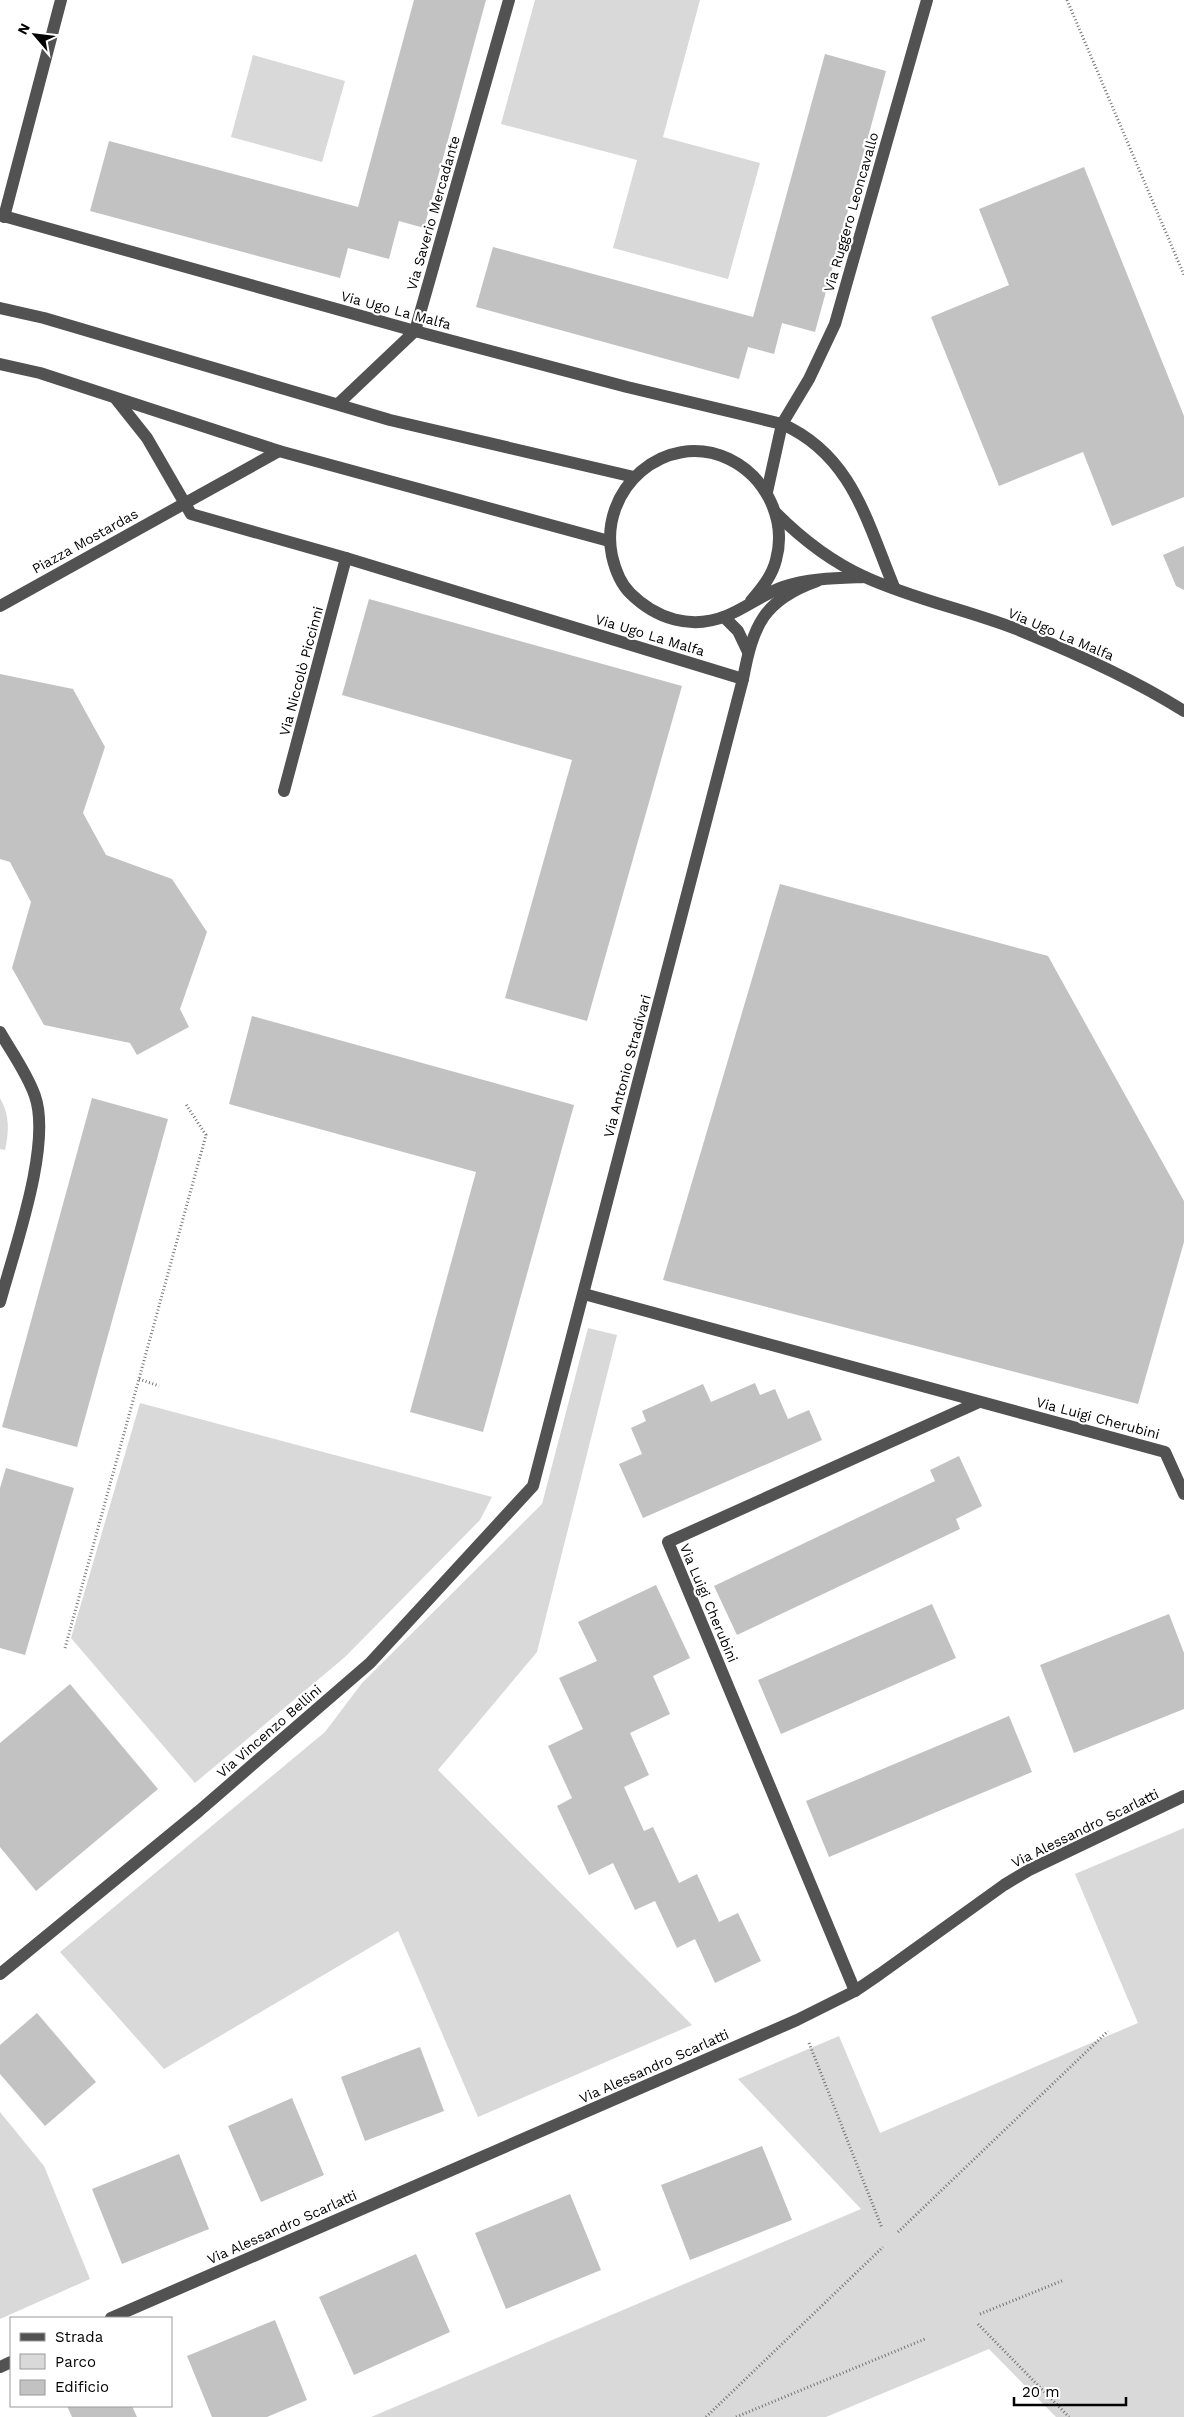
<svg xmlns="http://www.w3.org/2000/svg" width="1184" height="2417" font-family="'Work Sans',sans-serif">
  <rect width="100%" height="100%" fill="#fff"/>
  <g fill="#d9d9d9">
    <path d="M 535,0 L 700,0 L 663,137 L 760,163 L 728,279 L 613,248 L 637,160 L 501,124 Z"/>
    <path d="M 253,55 L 345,81 L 322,162 L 231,137 Z"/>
    <path d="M 0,1098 C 10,1115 9,1132 5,1150 L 0,1149 Z"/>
    <path d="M 588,1328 L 617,1335 L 537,1652 L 438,1770 L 692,2025 L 478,2117 L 398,1931 L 164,2069 L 60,1952 L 325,1732 L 362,1683 L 542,1504 Z"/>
    <path d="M 140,1403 L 492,1497 L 480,1520 L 345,1657 L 195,1783 L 71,1638 Z"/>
    <path d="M 1184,1828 L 1184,2417 L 1056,2417 L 989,2349 L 826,2417 L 371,2417 L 861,2209 L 738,2079 L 839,2036 L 880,2133 L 1138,2023 L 1075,1874 Z"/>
    <path d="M 0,2112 L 44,2166 L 90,2279 L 0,2319 Z"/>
  </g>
  <g fill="#c2c2c2">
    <path d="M 414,0 L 486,0 L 424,228 L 399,221 L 389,259 L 348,248 L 340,278 L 90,211 L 109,141 L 358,207 Z"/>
    <path d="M 825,54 L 886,71 L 815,332 L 782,323 L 774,354 L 748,347 L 739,379 L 476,307 L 493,247 L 753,317 Z"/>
    <path d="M 1084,167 L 1184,416 L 1184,497 L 1112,526 L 1083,452 L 999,486 L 931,317 L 1009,285 L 979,209 Z"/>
    <path d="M 1184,546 L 1184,590 L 1176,586 L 1163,555 Z"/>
    <path d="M 369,599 L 682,686 L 587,1021 L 505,998 L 572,760 L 342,695 Z"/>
    <path d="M 0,674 L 73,689 L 105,747 L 83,813 L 106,855 L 172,879 L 207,932 L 180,1009 L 189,1027 L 137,1055 L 130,1043 L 44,1025 L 12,968 L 31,902 L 10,862 L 0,859 Z"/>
    <path d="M 780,884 L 1048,956 L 1184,1201 L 1184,1242 L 1138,1404 L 663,1280 Z"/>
    <path d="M 252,1016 L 574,1105 L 483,1432 L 410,1412 L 476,1172 L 229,1104 Z"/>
    <path d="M 92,1098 L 168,1119 L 77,1447 L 2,1427 Z"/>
    <path d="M 755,1383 L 760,1395 L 775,1389 L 788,1419 L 809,1410 L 822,1440 L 643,1518 L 619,1464 L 642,1454 L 631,1428 L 646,1421 L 642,1411 L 703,1384 L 711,1402 Z"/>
    <path d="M 959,1456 L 982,1506 L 956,1519 L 960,1529 L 737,1635 L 714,1586 L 935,1481 L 930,1470 Z"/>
    <path d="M 6,1468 L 74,1488 L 25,1655 L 0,1648 L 0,1488 Z"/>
    <path d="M 656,1585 L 690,1658 L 653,1676 L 670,1714 L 630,1733 L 649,1775 L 624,1787 L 644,1831 L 653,1827 L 679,1883 L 697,1874 L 719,1922 L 738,1913 L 761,1961 L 715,1983 L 695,1939 L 677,1948 L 655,1901 L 635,1910 L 613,1863 L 589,1875 L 557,1806 L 572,1798 L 548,1746 L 583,1729 L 559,1678 L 597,1661 L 578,1622 Z"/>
    <path d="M 932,1604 L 956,1658 L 781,1734 L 758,1680 Z"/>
    <path d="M 1169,1614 L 1184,1653 L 1184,1709 L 1074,1753 L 1040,1665 Z"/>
    <path d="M 70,1684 L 158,1789 L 36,1891 L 0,1847 L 0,1743 Z"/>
    <path d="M 1009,1716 L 1032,1772 L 829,1857 L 806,1801 Z"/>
    <path d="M 37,2013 L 96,2082 L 45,2126 L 0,2074 L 0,2045 Z"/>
    <path d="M 420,2047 L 444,2111 L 365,2141 L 341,2077 Z"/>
    <path d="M 292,2098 L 324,2175 L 261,2202 L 228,2126 Z"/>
    <path d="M 762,2146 L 792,2220 L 690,2260 L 661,2185 Z"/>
    <path d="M 179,2154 L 209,2229 L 122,2264 L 92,2189 Z"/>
    <path d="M 570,2194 L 601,2270 L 506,2309 L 475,2233 Z"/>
    <path d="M 416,2254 L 450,2332 L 354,2375 L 319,2297 Z"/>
    <path d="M 275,2320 L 307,2400 L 267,2417 L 212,2417 L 187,2356 Z"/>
    <path d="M 67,2406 L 132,2406 L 137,2417 L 72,2417 Z"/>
  </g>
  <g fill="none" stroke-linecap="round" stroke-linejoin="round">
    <g stroke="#747474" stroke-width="3" stroke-dasharray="1 2.5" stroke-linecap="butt">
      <path d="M 1067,0 L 1184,275"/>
      <path d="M 139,1379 L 159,1386"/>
      <path d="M 65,1648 L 206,1135 L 185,1103"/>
      <path d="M 809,2043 L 882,2228"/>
      <path d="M 898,2232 L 1108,2031"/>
      <path d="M 980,2314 L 1064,2280"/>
      <path d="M 978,2324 L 1069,2417"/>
      <path d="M 706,2417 L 883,2247"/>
      <path d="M 736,2417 L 925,2339"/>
    </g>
    <g stroke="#525252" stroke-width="12">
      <path d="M 0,215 L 415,331 L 627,387 L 782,424 L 767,492"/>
      <path d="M 4,217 L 61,0"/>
      <path d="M 0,308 L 44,318 L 390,420 L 634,477"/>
      <path d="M 0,364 L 40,373 L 279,451 L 609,541"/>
      <path d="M 116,399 L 147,438 L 191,514 L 346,558 L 743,679"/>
      <path d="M 338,404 L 415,331 L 509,0"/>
      <path d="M 776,513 C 801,538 832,562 865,577 C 913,599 967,610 1016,629 C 1073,652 1132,678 1184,711"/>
      <path d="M 894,587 C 867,522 852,455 782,424 L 809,379 L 835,324 L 927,0"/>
      <path d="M 751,601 C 762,588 772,576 776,560 C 787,520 766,477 729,459 C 664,429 598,490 612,556 C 615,569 621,584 630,593 C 656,619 691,630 726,616 C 746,608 763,594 783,587 C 809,578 839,578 865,577"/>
      <path d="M 0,606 L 279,451"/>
      <path d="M 724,617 L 738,631 L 748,652"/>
      <path d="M 284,791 L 346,558"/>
      <path d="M 0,1032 C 12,1053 27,1073 35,1096 C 52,1145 14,1250 0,1302"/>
      <path d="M 584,1294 L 1165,1452 L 1184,1494"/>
      <path d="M 0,1974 L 199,1811 L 370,1663 L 533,1486 L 743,679 C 753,626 763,600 817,581"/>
      <path d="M 855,1991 L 668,1542 L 979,1402"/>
      <path d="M 111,2318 L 797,2020 L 855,1991 L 880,1974 L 1004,1885 L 1029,1870 L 1184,1796"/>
      <path d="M 0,2367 L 11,2362"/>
    </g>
  </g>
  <g text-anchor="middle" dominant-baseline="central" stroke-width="4.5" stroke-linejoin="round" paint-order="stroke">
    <g font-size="14" fill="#000" stroke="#fff">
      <text transform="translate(851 212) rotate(-74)">Via Ruggero Leoncavallo</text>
      <text transform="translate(433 213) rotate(-74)">Via Saverio Mercadante</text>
      <text transform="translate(396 310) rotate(15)">Via Ugo La Malfa</text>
      <text transform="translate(85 541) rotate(-29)">Piazza Mostardas</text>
      <text transform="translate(1061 634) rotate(23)">Via Ugo La Malfa</text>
      <text transform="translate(650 635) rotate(17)">Via Ugo La Malfa</text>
      <text transform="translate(301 671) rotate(-75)">Via Niccolò Piccinni</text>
      <text transform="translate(627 1066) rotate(-75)">Via Antonio Stradivari</text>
      <text transform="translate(1098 1418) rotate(15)">Via Luigi Cherubini</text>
      <text transform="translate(709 1603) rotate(67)">Via Luigi Cherubini</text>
      <text transform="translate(269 1731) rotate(-41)">Via Vincenzo Bellini</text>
      <text transform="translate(1085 1828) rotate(-26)">Via Alessandro Scarlatti</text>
      <text transform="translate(654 2066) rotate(-24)">Via Alessandro Scarlatti</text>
      <text transform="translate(282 2227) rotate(-24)">Via Alessandro Scarlatti</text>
    </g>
  </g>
  <rect x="10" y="2317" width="162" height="90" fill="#ffffff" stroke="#999999"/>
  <rect x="20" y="2333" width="25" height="8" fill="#525252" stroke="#999999"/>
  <text x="55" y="2342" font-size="15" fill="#000000">Strada</text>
  <rect x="20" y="2354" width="25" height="15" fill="#d9d9d9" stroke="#999999"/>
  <text x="55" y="2367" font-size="15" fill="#000000">Parco</text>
  <rect x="20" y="2380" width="25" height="15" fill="#c2c2c2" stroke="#999999"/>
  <text x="55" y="2392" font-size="15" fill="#000000">Edificio</text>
  <g transform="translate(35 35) rotate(298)" stroke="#ffffff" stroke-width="4" paint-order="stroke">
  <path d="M0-4L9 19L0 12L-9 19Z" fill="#000000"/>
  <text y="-8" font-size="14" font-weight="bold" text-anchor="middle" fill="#000000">N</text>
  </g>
  <path d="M1014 2397v8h112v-8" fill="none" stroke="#000000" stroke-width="2.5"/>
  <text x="1022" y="2397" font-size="15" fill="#000000" stroke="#ffffff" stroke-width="4" paint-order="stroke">20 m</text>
</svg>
